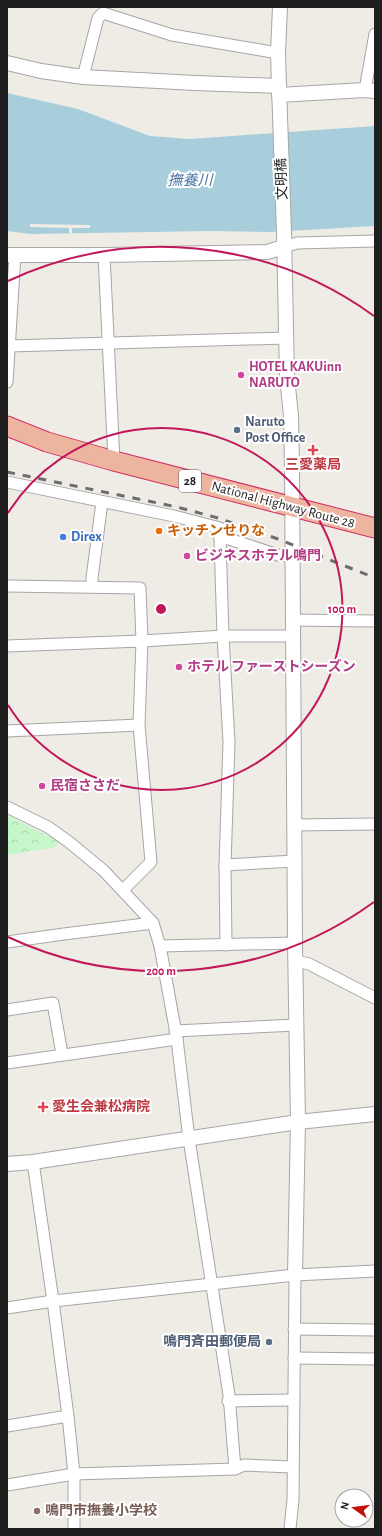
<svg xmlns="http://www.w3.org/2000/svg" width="382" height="1536" font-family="'Alegreya Sans','Noto Sans JP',sans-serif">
  <defs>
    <pattern id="park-crowns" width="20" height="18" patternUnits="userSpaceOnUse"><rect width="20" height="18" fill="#c5f7cb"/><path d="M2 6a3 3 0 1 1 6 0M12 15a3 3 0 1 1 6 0" fill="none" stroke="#a9d3ae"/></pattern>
  </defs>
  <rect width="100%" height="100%" fill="#efece6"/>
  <path fill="url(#park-crowns)" d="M 7,815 L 58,841 L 56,847 L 7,855 Z"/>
  <path fill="#a8cedb" d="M 7,93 L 78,109 L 150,136 L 190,139 L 375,126 L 375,226 L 270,232 L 210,231 L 31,234 L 7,231 Z"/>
  <path fill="#efece6" d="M 30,224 L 90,225 L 90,228 L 72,228 L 72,233 L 69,233 L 69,228 L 30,227 Z"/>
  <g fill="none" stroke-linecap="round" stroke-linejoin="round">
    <g stroke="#a6a6a6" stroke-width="13">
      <g id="minor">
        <path d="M 83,77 L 98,18 L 103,13 L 172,35 L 278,53"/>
        <path d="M 365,90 L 375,34"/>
        <path d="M 284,247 L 297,243 L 375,241"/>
        <path d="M 104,255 L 114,461"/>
        <path d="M 10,346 L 286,338"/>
        <path d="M 7,382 L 15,255"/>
        <path d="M 7,482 L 174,516 L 220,528 L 220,538 L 229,539 L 278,555 L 292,556"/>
        <path d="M 220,538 L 223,636 L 229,742 L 225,865 L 294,861"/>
        <path d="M 7,586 L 140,588 L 142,641 L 139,725 L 151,862 L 123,890"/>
        <path d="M 92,587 L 92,578 L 102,502"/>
        <path d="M 292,620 L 375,621"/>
        <path d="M 7,646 L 142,641 L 223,636 L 292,636"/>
        <path d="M 7,731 L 139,725"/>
        <path d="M 7,807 L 48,827 L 69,842 L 103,870 L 153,923 L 160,946 L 177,1039 L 189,1139 L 229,1395 L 235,1469"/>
        <path d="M 294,825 L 375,824"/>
        <path d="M 225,865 L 226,945"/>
        <path d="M 7,942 L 64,934 L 153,923"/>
        <path d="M 160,946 L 295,943"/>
        <path d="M 295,961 L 309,964 L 375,998"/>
        <path d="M 7,1010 L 53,1003 L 62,1054"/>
        <path d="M 175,1031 L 296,1025"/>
        <path d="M 7,1063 L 177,1039"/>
        <path d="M 33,1162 L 53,1301 L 68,1416 L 74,1474 L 74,1529"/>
        <path d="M 7,1308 L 53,1301 L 295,1275 L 375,1271"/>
        <path d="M 294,1329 L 375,1330"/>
        <path d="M 294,1358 L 375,1359"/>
        <path d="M 228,1401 L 294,1400"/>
        <path d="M 7,1426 L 68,1416"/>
        <path d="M 7,1485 L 74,1474 L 235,1469 L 244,1465 L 292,1467"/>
        <path d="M 290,1529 L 293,1500 L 295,1275"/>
      </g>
    </g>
    <g stroke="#a6a6a6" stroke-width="16">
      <g id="tertiary">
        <path d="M 7,63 L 41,71 L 83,77 L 195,83 L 279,86"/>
        <path d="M 279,95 L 365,90 L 375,91"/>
        <path d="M 7,255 L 104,255 L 267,252 L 284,247"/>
        <path d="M 7,1164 L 33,1162 L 298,1122 L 295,943 L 292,468 L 291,416 L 287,377 L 284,233 L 279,86 L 278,53 L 280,7"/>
        <path d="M 295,1275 L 298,1122 L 375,1114"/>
      </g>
    </g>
    <g stroke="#d22e62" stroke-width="21">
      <path id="trunk" d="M 7,426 L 47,442 L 114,461 L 375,528"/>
    </g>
    <use href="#minor" stroke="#fff" stroke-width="11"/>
    <use href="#tertiary" stroke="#fff" stroke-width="14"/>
    <use href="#trunk" stroke="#edb4a0" stroke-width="19"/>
    <path stroke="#6d6d6d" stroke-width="3" stroke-dasharray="8 8" stroke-linecap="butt" d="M 7,472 L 177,507 L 218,518 L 278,539 L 375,578"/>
  </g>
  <g fill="none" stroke="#c2185b" stroke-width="2">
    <path d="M8 513A181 181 0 1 1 8 705"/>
    <path d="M374 902A362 362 0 0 1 8 937M8 281A362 362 0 0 1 374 316"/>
  </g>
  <g fill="#d1479c" stroke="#fff" stroke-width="1.5">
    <circle cx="241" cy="375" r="4"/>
    <circle cx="187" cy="556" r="4"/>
    <circle cx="179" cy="667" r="4"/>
    <circle cx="42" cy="786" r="4"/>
  </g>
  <g fill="#5c6f8a" stroke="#fff" stroke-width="1.5">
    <circle cx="237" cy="430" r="4"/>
    <circle cx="269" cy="1342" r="4"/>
  </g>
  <g fill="#e0444e" stroke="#fff" stroke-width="1.5">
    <path d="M311 444h4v4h4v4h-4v4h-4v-4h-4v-4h4z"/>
    <path d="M41 1101h4v4h4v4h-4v4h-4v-4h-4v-4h4z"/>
  </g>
  <circle fill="#e8710a" stroke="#fff" stroke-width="1.5" cx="159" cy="531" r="4"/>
  <circle fill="#3f7fe0" stroke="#fff" stroke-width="1.5" cx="63" cy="537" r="4"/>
  <circle fill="#8d6e63" stroke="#fff" stroke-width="1.5" cx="37" cy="1511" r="4"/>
  <g text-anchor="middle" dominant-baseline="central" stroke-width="4" stroke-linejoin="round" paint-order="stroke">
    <rect fill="#fff" stroke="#626262" stroke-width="1" x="179" y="470" width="22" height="22" rx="3"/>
    <g font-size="13" font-weight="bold" fill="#1f1f1f">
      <text x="190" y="481">28</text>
    </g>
    <g font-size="14" fill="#1f1f1f" stroke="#fff">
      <text transform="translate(282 179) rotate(-92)">文明橋</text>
      <text transform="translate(283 505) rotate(15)">National Highway Route 28</text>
    </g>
    <g font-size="14" font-weight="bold" fill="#b23c85" stroke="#fff" text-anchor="start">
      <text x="249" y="367">HOTEL KAKUinn<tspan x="249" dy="16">NARUTO</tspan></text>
      <text x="195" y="556">ビジネスホテル鳴門</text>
      <text x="187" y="667">ホテル ファーストシーズン</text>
      <text x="50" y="786">民宿ささだ</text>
    </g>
    <g font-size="14" font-weight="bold" fill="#4e5e75" stroke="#fff" text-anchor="start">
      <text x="245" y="422">Naruto<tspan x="245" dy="16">Post Office</tspan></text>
      <text x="261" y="1342" text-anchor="end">鳴門斉田郵便局</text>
    </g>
    <g font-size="14" font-weight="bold" fill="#be3a42" stroke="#fff">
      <text x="313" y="465">三愛薬局</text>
      <text x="52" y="1107" text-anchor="start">愛生会兼松病院</text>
    </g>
    <g font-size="14" font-weight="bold" fill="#c56008" stroke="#fff" text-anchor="start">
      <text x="167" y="531">キッチンせりな</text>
    </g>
    <g font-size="14" font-weight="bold" fill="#366cbe" stroke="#fff" text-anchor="start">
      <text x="71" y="537">Direx</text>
    </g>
    <g font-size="14" font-weight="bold" fill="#785e54" stroke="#fff" text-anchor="start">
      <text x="45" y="1511">鳴門市撫養小学校</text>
    </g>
    <g font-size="15" font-style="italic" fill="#4d76a2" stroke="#fff">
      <text x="190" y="180">撫養川</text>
    </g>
  </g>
  <circle cx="161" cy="609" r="6" fill="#c2185b" stroke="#fff" stroke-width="2"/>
  <g font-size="12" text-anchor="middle" font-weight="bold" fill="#c2185b" stroke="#fff" stroke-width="4" stroke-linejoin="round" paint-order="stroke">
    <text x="342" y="613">100 m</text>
    <text x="161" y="975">200 m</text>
  </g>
  <rect width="382" height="1536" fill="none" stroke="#1f1f1f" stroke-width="16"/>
  <g transform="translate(354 1508) rotate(284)"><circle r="19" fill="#ffffff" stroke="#a5a5a5"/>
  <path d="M0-3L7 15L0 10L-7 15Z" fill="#c40f0a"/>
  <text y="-6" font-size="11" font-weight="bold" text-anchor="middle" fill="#1f1f1f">N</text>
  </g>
</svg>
